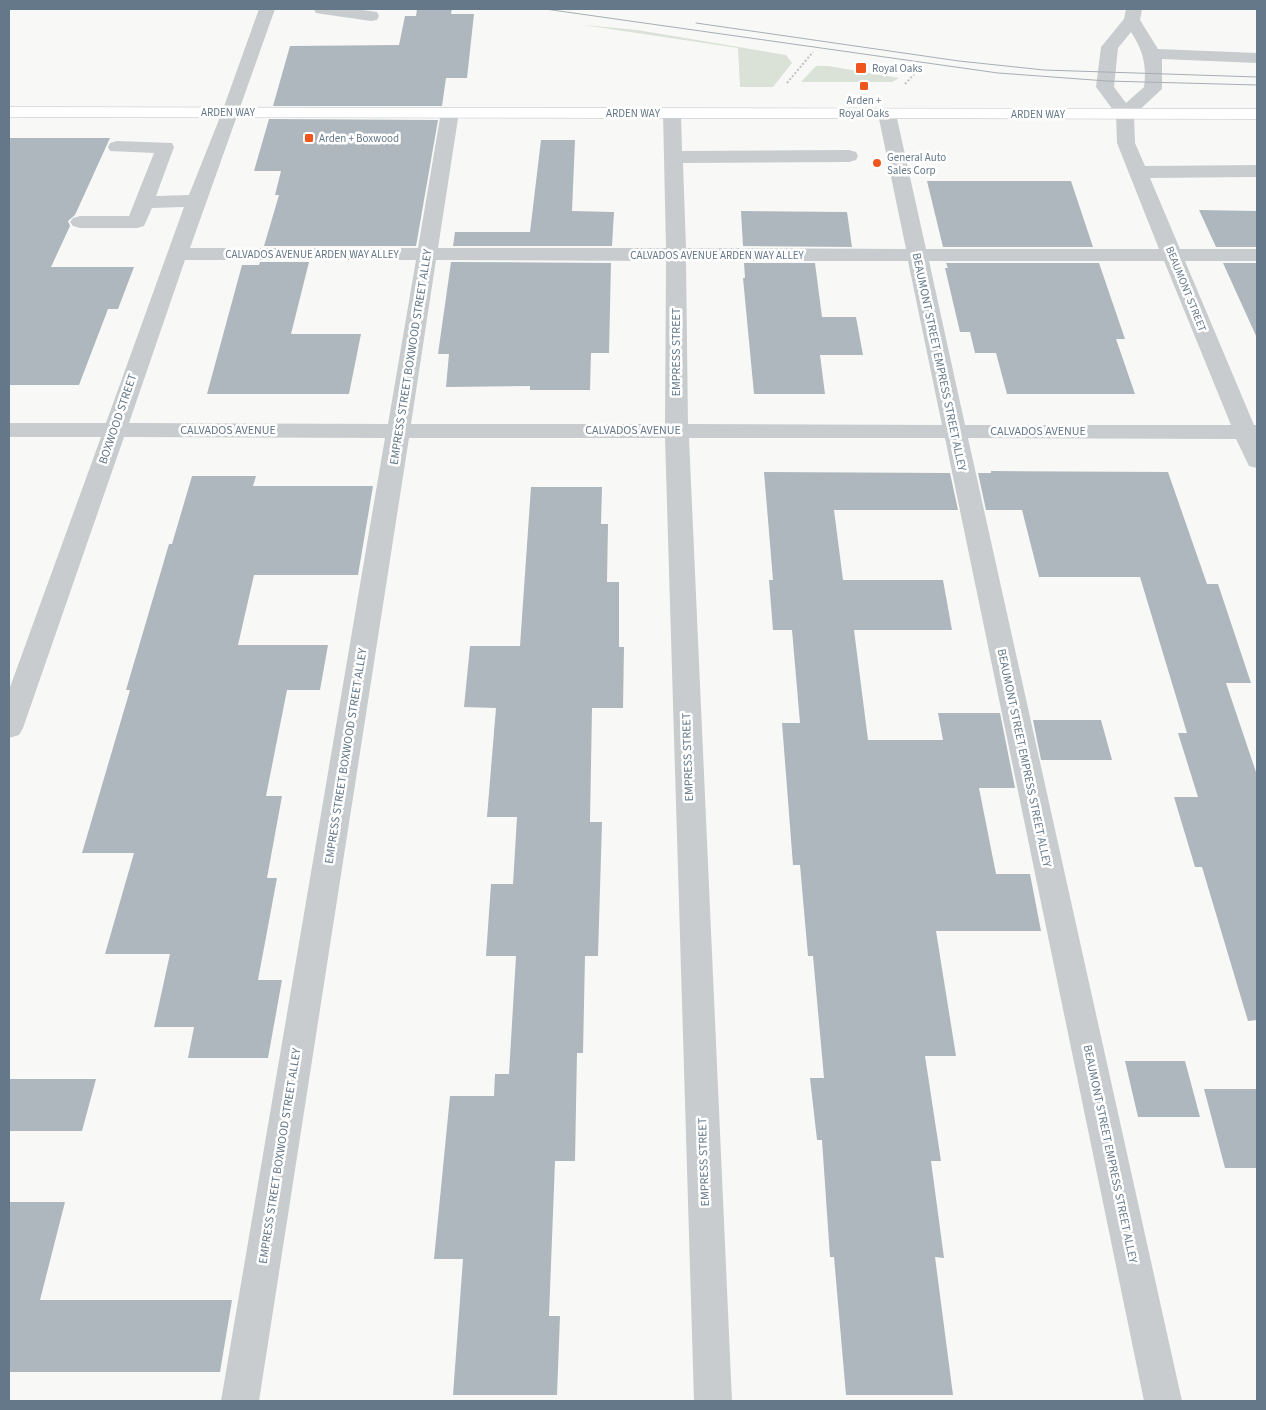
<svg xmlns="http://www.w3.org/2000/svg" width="1266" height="1410" font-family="'Source Sans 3',sans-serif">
  <rect width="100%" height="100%" fill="#f8f9f6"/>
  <g fill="#dae1d6">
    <path d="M 583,25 L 637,30 L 786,55 L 792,63 L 773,87 L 740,87 L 738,48 Z"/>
    <path d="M 816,66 L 828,66 L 899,78 L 892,82 L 801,82 Z"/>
  </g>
  <g fill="#aeb7bd">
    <path d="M 417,9 L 452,9 L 451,14 L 474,14 L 467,78 L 446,78 L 442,106 L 273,106 L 290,46 L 399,45 L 405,16 L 416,16 Z"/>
    <path d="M 269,119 L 438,120 L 416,246 L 264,246 L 279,195 L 275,195 L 281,171 L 254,171 Z"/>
    <path d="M 9,138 L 110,138 L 75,215 L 68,221 L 70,226 L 51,267 L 134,267 L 118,309 L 108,309 L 79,385 L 9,385 Z"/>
    <path d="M 541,140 L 575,140 L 572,211 L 614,212 L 612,246 L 453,246 L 455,232 L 530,232 Z"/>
    <path d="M 927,181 L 1071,181 L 1093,247 L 943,247 Z"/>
    <path d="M 1199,210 L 1257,211 L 1257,247 L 1216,247 Z"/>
    <path d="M 741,211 L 847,212 L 852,247 L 743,246 Z"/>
    <path d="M 260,262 L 309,262 L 291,334 L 361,334 L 349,394 L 207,394 L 242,265 L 259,265 Z"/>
    <path d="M 451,262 L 611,263 L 609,353 L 591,353 L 590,390 L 530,390 L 530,386 L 446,387 L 449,354 L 438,354 Z"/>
    <path d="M 744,263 L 815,263 L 822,317 L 856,317 L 863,355 L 820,355 L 825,394 L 754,394 L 743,278 L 745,278 Z"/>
    <path d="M 946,263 L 1099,263 L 1125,339 L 1116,339 L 1135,394 L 1007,394 L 996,353 L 975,353 L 970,332 L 960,332 L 945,268 L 948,268 Z"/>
    <path d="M 1223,263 L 1257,263 L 1257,338 Z"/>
    <path d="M 991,471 L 1168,472 L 1207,584 L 1218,584 L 1251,683 L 1226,683 L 1257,775 L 1257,1020 L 1248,1021 L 1202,867 L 1195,867 L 1174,797 L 1198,797 L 1178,733 L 1187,733 L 1140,577 L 1039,577 L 1022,510 L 986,510 L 978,473 L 991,473 Z"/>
    <path d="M 764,472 L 950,473 L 958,510 L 834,510 L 843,580 L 943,580 L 952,630 L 854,630 L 868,740 L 943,740 L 938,713 L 1000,713 L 1015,788 L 979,788 L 996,874 L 1030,874 L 1041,931 L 936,931 L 956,1056 L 925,1056 L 941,1161 L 931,1161 L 944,1258 L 935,1257 L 953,1395 L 846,1395 L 834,1257 L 830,1257 L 822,1140 L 817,1140 L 810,1078 L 824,1078 L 813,956 L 808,956 L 800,865 L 793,865 L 782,723 L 800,723 L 792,630 L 773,630 L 769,580 L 773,580 Z"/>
    <path d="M 192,476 L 256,476 L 253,486 L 373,486 L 358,575 L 254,575 L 238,645 L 328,645 L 320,690 L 287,690 L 266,796 L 282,796 L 267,878 L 277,878 L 258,980 L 282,980 L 268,1058 L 188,1058 L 194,1027 L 154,1027 L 170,954 L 105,954 L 134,853 L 82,853 L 130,690 L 126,690 L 169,544 L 172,544 Z"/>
    <path d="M 531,487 L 602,487 L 601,524 L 608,524 L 607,582 L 619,582 L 619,647 L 624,647 L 623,708 L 592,708 L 590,822 L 602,822 L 598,956 L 585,956 L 583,1053 L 577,1053 L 575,1161 L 555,1161 L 549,1316 L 560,1316 L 557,1395 L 453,1395 L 463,1259 L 434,1259 L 450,1096 L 494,1096 L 495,1074 L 509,1074 L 516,956 L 486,956 L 491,884 L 513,884 L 517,817 L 487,817 L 496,708 L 464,707 L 470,646 L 520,646 Z"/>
    <path d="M 1033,720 L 1101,720 L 1112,760 L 1041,760 Z"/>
    <path d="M 1125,1061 L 1185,1061 L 1200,1117 L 1138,1117 Z"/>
    <path d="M 9,1079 L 96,1079 L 82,1131 L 9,1131 Z"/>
    <path d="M 1204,1089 L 1257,1089 L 1257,1168 L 1225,1168 Z"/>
    <path d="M 9,1202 L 65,1202 L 40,1300 L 232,1300 L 220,1372 L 9,1372 Z"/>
  </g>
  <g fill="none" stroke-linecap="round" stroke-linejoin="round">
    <g stroke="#bbbfc3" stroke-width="1">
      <path id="major" d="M 9,107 L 1257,109 L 1257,119 L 9,117 Z"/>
    </g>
    <g stroke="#bfc2c4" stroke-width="2" stroke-dasharray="2 2" stroke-linecap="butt">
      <path d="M 787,83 L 813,52"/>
      <path d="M 905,84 L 921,67"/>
    </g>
    <g fill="#c8cccf" fill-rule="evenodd">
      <path d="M 259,9 L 275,9 L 190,248 L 418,248 L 441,112 L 444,108 L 456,108 L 459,112 L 438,248 L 666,248 L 663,113 L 666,109 L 678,109 L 681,113 L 682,151 L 849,150 L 856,152 L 858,156 L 856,160 L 849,162 L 683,163 L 686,248 L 906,249 L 878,114 L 881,110 L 893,110 L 896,114 L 926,249 L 1159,249 L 1117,143 L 1116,114 L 1096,87 L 1101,47 L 1124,19 L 1126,9 L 1142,9 L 1140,20 L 1158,49 L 1257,53 L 1257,63 L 1162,59 L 1162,89 L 1134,115 L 1135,143 L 1145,166 L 1257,165 L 1257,177 L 1150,178 L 1180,249 L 1257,249 L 1257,261 L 1185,261 L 1254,425 L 1257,425 L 1257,468 L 1249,466 L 1236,439 L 968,438 L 1182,1401 L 1144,1401 L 945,438 L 689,438 L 732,1401 L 694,1401 L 665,438 L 409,438 L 259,1401 L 221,1401 L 385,438 L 124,437 L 23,728 L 19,735 L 9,738 L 9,690 L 101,437 L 9,437 L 9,423 L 106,423 L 184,207 L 152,208 L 144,226 L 137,228 L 80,228 L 73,226 L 70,222 L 73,218 L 80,216 L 129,216 L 154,153 L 110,151 L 108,147 L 110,143 L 117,141 L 172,143 L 174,147 L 156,196 L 189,195 L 222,112 ZM 1131,32 C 1143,50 1147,66 1144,87 L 1126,103 L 1114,87 L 1118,48 ZM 185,260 L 416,260 L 388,424 L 129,423 ZM 436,260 L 666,261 L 665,424 L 411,424 ZM 686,261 L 908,261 L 942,425 L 688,424 ZM 929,261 L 1164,261 L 1231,425 L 965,425 Z"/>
      <path d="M 314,9 L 355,9 L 377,12 L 379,16 L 377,20 L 371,21 L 322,14 L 316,13 Z"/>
    </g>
    <use href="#major" fill="#fff" fill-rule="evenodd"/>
    <g stroke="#a8aeb4" stroke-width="1">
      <path d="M 545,9 L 998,73 L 1107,81 L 1257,85"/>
      <path d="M 696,23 L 959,61 L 1044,70 L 1257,77"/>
    </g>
  </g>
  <g fill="#f0551e" stroke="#fff" stroke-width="2">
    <rect x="855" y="62" width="12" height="12" rx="2.5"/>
    <rect x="859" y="81" width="10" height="10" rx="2.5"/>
    <rect x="304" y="133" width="10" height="10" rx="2.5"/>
    <circle cx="877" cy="163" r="5"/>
  </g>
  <g text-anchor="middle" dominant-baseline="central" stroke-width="5" stroke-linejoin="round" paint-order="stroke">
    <g font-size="11" fill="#657889" stroke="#fff" text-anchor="start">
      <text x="872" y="68">Royal Oaks</text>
      <text x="864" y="100" text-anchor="middle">Arden +<tspan x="864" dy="13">Royal Oaks</tspan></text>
      <text x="319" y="138">Arden + Boxwood</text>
      <text x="887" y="157">General Auto<tspan x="887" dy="13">Sales Corp</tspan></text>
    </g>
    <g font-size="11" fill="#657889" stroke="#fff">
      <text x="228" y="112">ARDEN WAY</text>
      <text x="633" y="113">ARDEN WAY</text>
      <text x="1038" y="114">ARDEN WAY</text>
      <text x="312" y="254">CALVADOS AVENUE ARDEN WAY ALLEY</text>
      <text x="717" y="255">CALVADOS AVENUE ARDEN WAY ALLEY</text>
      <text transform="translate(1186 289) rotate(68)">BEAUMONT STREET</text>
    </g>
    <g font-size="12" fill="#657889" stroke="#fff">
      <text transform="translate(676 352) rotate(-90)">EMPRESS STREET</text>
      <text transform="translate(411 357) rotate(-81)">EMPRESS STREET BOXWOOD STREET ALLEY</text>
      <text transform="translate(939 362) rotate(78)">BEAUMONT STREET EMPRESS STREET ALLEY</text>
      <text transform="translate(118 419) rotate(-71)">BOXWOOD STREET</text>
      <text x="228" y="430">CALVADOS AVENUE</text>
      <text x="633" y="430">CALVADOS AVENUE</text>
      <text x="1038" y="431">CALVADOS AVENUE</text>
      <text transform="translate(346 756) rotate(-81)">EMPRESS STREET BOXWOOD STREET ALLEY</text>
      <text transform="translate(688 757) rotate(-92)">EMPRESS STREET</text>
      <text transform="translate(1024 758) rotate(78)">BEAUMONT STREET EMPRESS STREET ALLEY</text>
      <text transform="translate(1110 1154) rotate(78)">BEAUMONT STREET EMPRESS STREET ALLEY</text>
      <text transform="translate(280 1156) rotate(-81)">EMPRESS STREET BOXWOOD STREET ALLEY</text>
      <text transform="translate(704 1162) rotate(-92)">EMPRESS STREET</text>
    </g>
  </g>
  <rect width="1266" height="1410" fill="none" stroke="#657889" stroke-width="20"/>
</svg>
